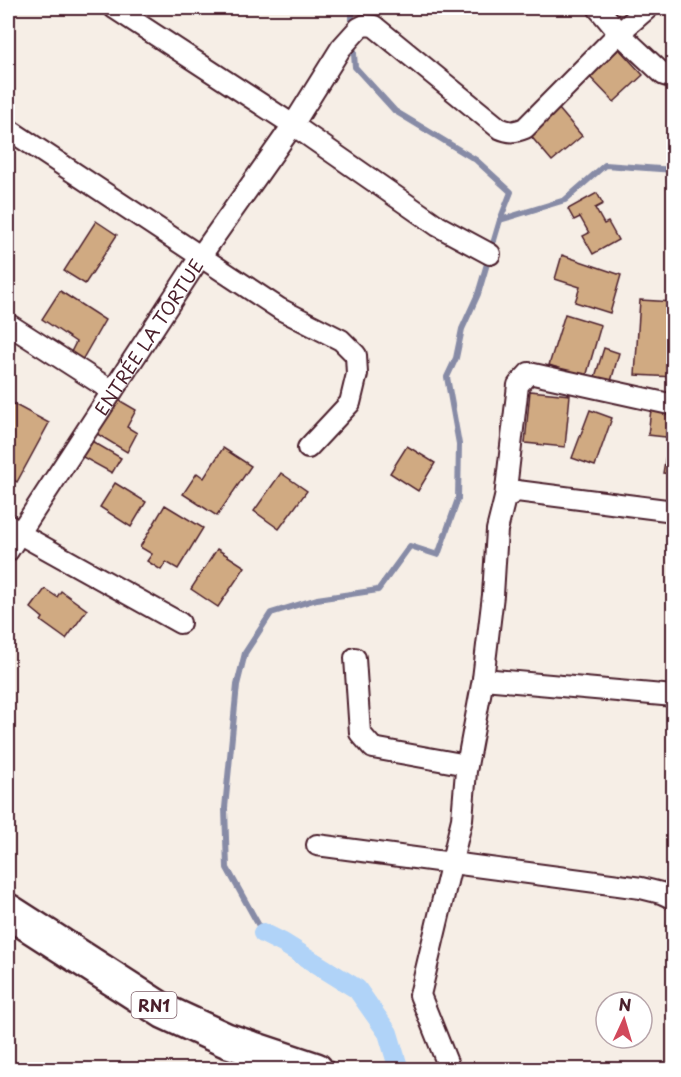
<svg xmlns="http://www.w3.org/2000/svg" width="681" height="1077" font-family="'Playpen Sans',sans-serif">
  <rect width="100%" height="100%" fill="#f6eee6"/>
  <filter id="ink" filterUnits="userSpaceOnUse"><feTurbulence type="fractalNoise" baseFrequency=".0167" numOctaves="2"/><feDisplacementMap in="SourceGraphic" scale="12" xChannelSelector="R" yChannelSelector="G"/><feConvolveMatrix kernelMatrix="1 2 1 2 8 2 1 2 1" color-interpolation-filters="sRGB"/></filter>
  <g filter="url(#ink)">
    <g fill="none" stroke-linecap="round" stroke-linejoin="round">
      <g stroke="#878ba6" stroke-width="6">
        <path d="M 352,8 L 352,27"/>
        <path d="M 500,220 L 565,200 L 605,165 L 674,170"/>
        <path d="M 263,933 L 227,868 L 225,808 L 237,685 L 245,653 L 271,613 L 317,599 L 378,590 L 410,546 L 438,555 L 458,499 L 459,444 L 447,377 L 456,358 L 462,329 L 478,294 L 500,220 L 511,192 L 476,160 L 395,111 L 355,67 L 353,41"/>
      </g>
      <path stroke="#b0d3f8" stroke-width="20" d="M 263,933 L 283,943 L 357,989 L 388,1033 L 399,1070"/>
    </g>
    <g fill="#d0aa82" stroke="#4a1f2b" stroke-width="1.5">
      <path d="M 619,49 L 643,75 L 614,102 L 589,76 Z"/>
      <path d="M 559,109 L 582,136 L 552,161 L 529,134 Z"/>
      <path d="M 597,193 L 603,204 L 595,208 L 604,224 L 608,222 L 618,240 L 593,254 L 583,236 L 589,233 L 580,217 L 574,220 L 568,209 Z"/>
      <path d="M 96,221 L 117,235 L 85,284 L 64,271 Z"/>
      <path d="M 562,255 L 621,275 L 610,313 L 575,302 L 580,287 L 555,279 Z"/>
      <path d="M 60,291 L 105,320 L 82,360 L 70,354 L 76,342 L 42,319 Z"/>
      <path d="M 640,300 L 674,302 L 674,377 L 635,375 Z"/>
      <path d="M 565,314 L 601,325 L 586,377 L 549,365 Z"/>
      <path d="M 604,348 L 619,353 L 610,385 L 594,380 Z"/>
      <path d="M 530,391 L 570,395 L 565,447 L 525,443 Z"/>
      <path d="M 117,399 L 136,410 L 127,427 L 137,433 L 127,452 L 94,432 Z"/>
      <path d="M 8,401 L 49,423 L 17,482 L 8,477 Z"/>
      <path d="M 651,409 L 674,412 L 674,438 L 648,435 Z"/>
      <path d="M 590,410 L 612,418 L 595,466 L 572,458 Z"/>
      <path d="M 90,440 L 121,458 L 112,473 L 81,456 Z"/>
      <path d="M 407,446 L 435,463 L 418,491 L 390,473 Z"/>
      <path d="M 223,448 L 251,466 L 217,516 L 183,494 L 197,473 L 204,478 Z"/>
      <path d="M 667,449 L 674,450 L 672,474 L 663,473 Z"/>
      <path d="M 281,473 L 307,491 L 279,529 L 254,511 Z"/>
      <path d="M 115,483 L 146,502 L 131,527 L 100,507 Z"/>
      <path d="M 165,505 L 203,528 L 178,569 L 166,562 L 161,570 L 147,561 L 152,554 L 140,547 Z"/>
      <path d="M 217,549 L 245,567 L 218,607 L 191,589 Z"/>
      <path d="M 45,589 L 57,597 L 61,591 L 87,610 L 66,639 L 41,621 L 43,618 L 31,608 Z"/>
    </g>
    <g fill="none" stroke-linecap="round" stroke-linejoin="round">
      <g stroke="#4a1f2b" stroke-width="24">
        <g id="street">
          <path d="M 114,8 L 293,125 L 438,226 L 490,254"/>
          <path d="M 598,8 L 619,33 L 664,75 L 674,78"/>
          <path d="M 8,129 L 280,309 L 341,340 L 356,355 L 357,374 L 350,403 L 308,448"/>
          <path d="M 8,324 L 112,391"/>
          <path d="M 505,498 L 518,385 L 529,373 L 674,405"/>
          <path d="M 8,525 L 20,534 L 180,623"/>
          <path id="s1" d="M 8,551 L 200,257 L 293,125 L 341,48 L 359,28 L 365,25 L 374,26 L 499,128 C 510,133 515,132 525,128 L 619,33 L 648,8"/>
          <path d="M 355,658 L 360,733 L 373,748 L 467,765"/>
          <path d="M 483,679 L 674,696"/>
          <path d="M 317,845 L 641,888 L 661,893 L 674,899"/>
          <path d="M 450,1070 L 420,995 L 462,819 L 466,771 L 483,679 L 493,595 L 497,530 L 505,498 L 517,491 L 674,511"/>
        </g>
      </g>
      <g stroke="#4a1f2b" stroke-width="38">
        <path id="highway" d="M 8,911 L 165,1012 L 226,1040 L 316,1070"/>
      </g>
      <use href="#street" stroke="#fff" stroke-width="20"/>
      <use href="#highway" stroke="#fff" stroke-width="33"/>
    </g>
  </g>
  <g text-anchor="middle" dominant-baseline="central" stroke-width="4.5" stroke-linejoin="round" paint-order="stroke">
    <rect fill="#fff" stroke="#80626b" stroke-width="1.5" x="131.5" y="992" width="45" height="26" rx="4.5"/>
    <g font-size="16" font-weight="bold" fill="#4a1f2b">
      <text x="154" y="1005">RN1</text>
    </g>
    <g font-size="18" fill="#4a1f2b" stroke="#fff">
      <text stroke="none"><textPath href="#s1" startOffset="256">ENTRÉE LA TORTUE</textPath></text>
    </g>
  </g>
  <rect width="681" height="1077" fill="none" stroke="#fff" stroke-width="30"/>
  <rect x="15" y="15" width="651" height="1047" fill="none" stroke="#4a1f2b" stroke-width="2" filter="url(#ink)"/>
  <g transform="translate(624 1020) rotate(4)"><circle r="28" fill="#ffffff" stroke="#b7a5aa" stroke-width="1.5"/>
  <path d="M0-4.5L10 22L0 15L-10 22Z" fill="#d1495b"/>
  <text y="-9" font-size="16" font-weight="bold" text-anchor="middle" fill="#4a1f2b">N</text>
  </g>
</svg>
